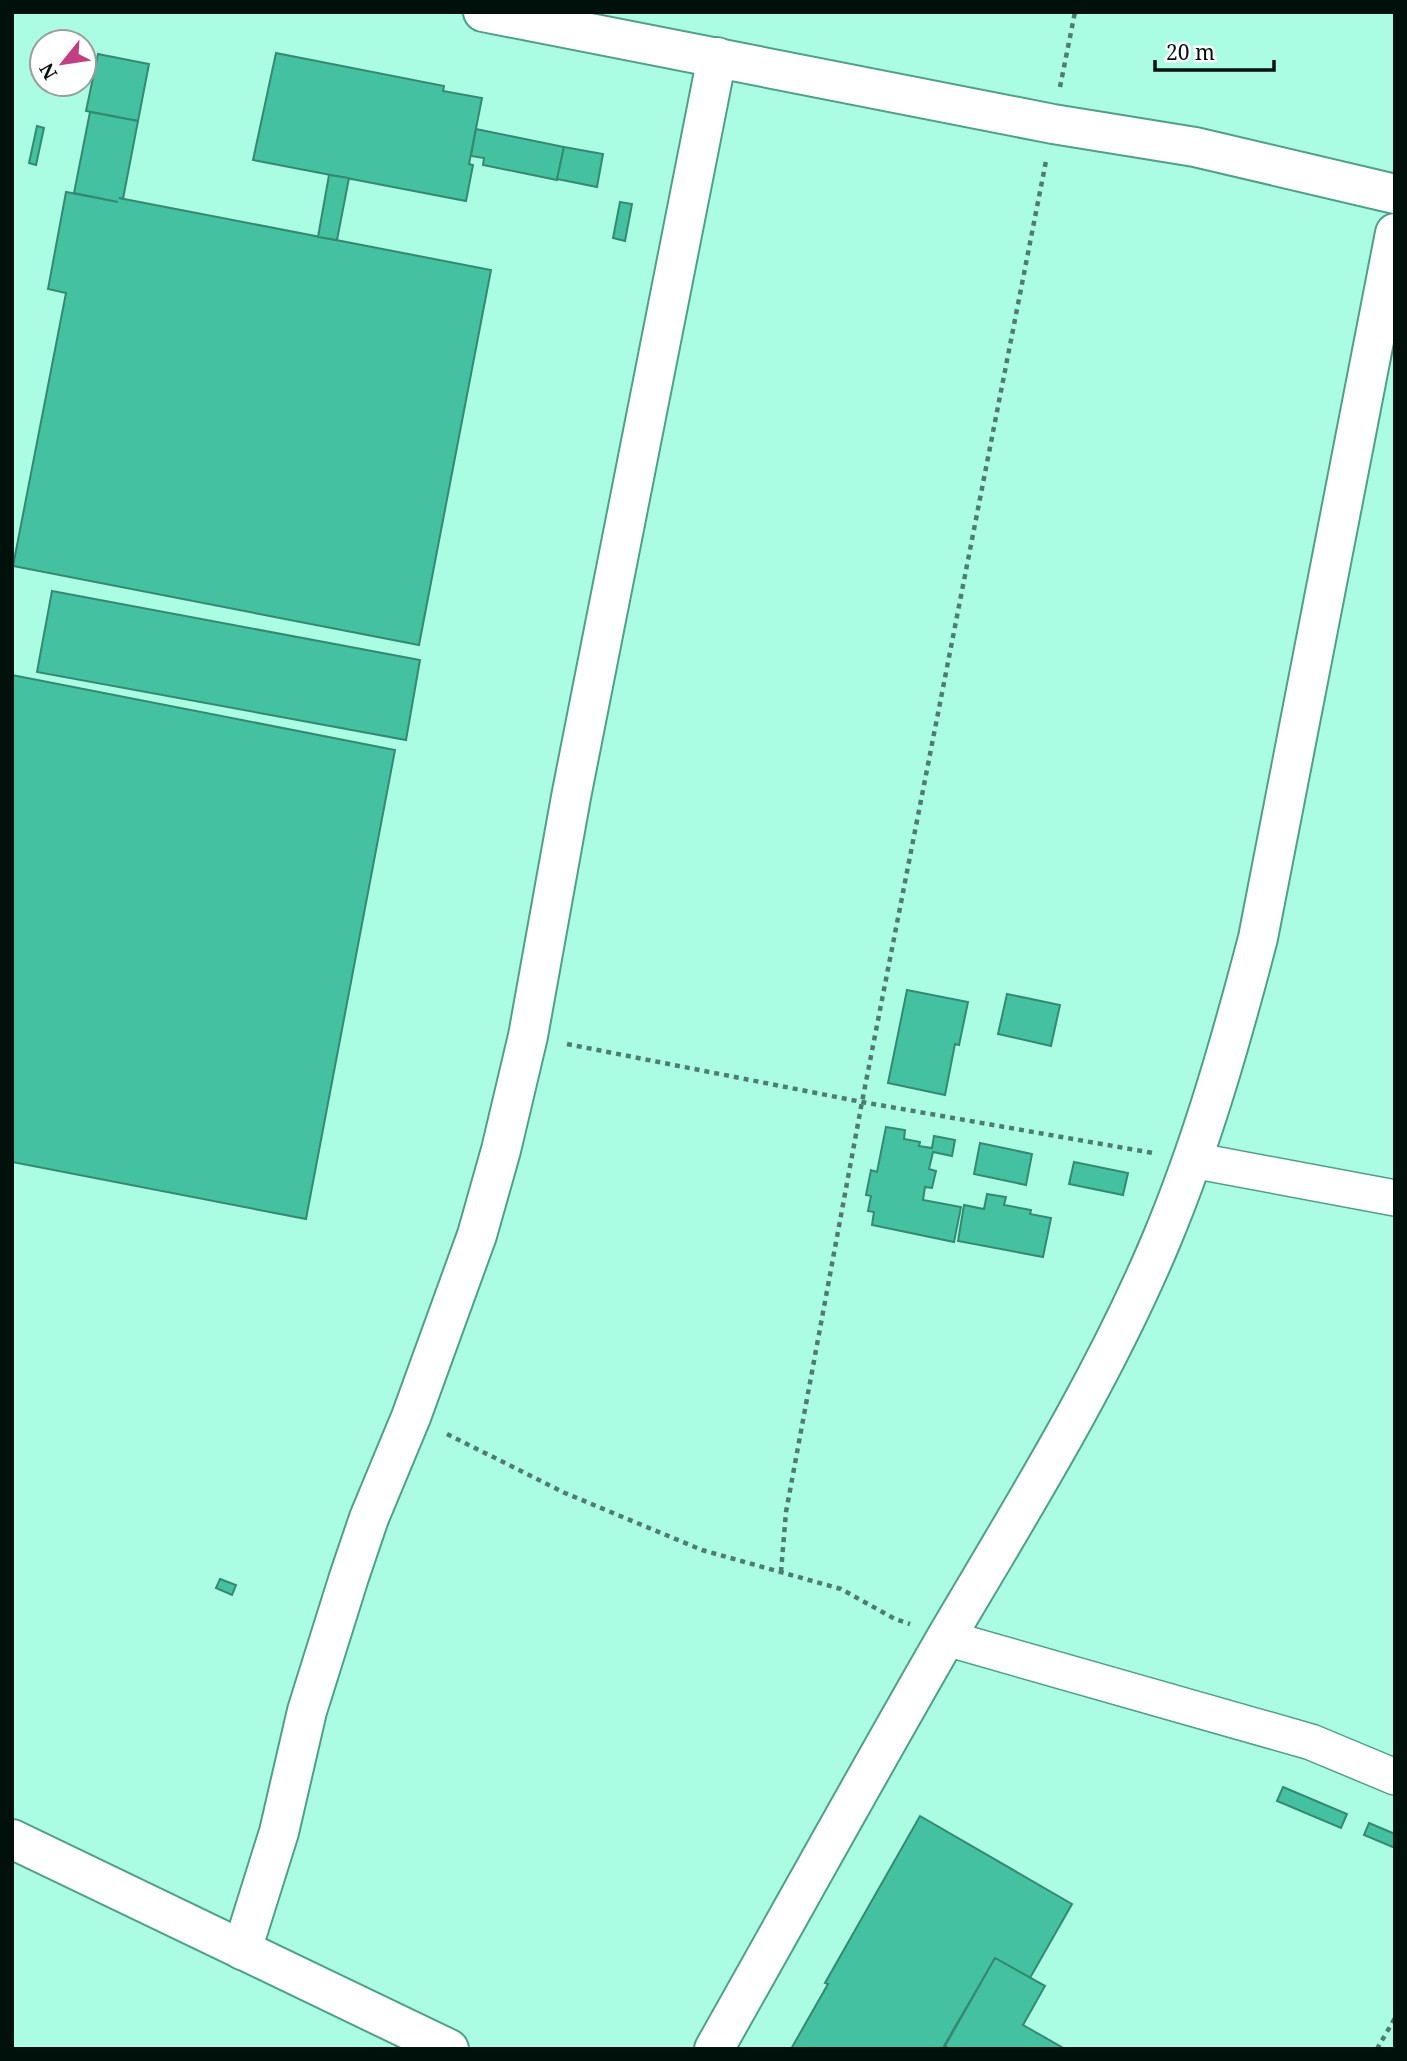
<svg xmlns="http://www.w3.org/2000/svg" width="1407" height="2061" font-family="'Noto Serif',serif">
  <rect width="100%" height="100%" fill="#aafde2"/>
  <g fill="#43c1a1" stroke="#358972" stroke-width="2">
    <path d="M 276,53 L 444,86 L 443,91 L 482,98 L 469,164 L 473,165 L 466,201 L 253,160 Z"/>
    <path d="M 98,54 L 149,64 L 138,121 L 86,111 Z"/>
    <path d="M 90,112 L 138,121 L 123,199 L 119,198 L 491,270 L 419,645 L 13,566 L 66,293 L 48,289 L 66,192 L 118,202 L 74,193 Z"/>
    <path d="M 37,126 L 44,128 L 36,165 L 29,163 Z"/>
    <path d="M 476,129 L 564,147 L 557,180 L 483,165 L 484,158 L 471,156 Z"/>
    <path d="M 564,147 L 603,154 L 597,187 L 557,179 Z"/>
    <path d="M 329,175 L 349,178 L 337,240 L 318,237 Z"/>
    <path d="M 620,202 L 632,204 L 625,241 L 613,238 Z"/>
    <path d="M 52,591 L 420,660 L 406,740 L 37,672 Z"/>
    <path d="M 12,675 L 395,750 L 306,1219 L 12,1162 Z"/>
    <path d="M 907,990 L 968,1002 L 959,1045 L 955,1044 L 945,1095 L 888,1083 Z"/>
    <path d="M 1007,994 L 1060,1005 L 1051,1046 L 998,1034 Z"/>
    <path d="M 886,1127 L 905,1130 L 904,1139 L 920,1142 L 919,1146 L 932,1148 L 934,1136 L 955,1140 L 952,1156 L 933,1152 L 929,1169 L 936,1171 L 932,1188 L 925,1187 L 923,1200 L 961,1207 L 954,1242 L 872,1225 L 874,1212 L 868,1211 L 871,1196 L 866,1195 L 871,1170 L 877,1172 Z"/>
    <path d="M 980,1143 L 1032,1154 L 1026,1185 L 974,1174 Z"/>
    <path d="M 1074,1162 L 1128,1173 L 1123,1195 L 1069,1184 Z"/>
    <path d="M 987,1194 L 1006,1197 L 1004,1205 L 1031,1210 L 1030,1214 L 1051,1218 L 1043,1257 L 958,1241 L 964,1205 L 984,1209 Z"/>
    <path d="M 220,1579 L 236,1585 L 232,1595 L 216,1588 Z"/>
    <path d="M 1283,1787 L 1347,1814 L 1341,1828 L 1277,1801 Z"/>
    <path d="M 920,1816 L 1072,1904 L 1030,1978 L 995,1958 L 944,2046 L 949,2049 L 791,2049 L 828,1984 L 825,1983 Z"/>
    <path d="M 1369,1823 L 1395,1834 L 1395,1848 L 1364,1835 Z"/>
    <path d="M 995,1958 L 1045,1986 L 1023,2025 L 1065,2049 L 950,2049 L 945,2046 Z"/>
  </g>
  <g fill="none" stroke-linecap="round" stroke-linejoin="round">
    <g stroke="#4ea089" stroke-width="38">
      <g id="street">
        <path d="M 1192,1160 L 1395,1198"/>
        <path d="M 946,1638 L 1311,1742 L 1395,1777"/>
      </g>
    </g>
    <g stroke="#4ea089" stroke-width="42">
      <g id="secondary">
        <path d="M 483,12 L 1053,124 L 1195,147 L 1395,194"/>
        <path d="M 12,1839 L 449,2049"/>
        <path d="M 242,1950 L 279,1832 L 307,1711 L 349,1577 L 369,1518 L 411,1417 L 477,1235 L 501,1150 L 528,1036 L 571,797 L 717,57"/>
        <path d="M 714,2049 C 792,1911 868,1773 947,1636 C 1023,1507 1103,1379 1161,1241 C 1202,1143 1231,1041 1258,938 L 1395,233"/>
      </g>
    </g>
    <g stroke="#4e7d6e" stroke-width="4.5" stroke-dasharray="5 5" stroke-linecap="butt">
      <path d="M 1060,87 L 1075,12"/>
      <path d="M 567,1044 L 862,1102 L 1153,1153"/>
      <path d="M 447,1434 L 565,1493 L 702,1550 L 841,1589 L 895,1619 L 910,1624"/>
      <path d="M 781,1572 L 786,1512 L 862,1102 L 1046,161"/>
      <path d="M 1377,2049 L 1395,2018"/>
    </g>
    <use href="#street" stroke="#fff" stroke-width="35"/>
    <use href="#secondary" stroke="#fff" stroke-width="38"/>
  </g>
  <rect width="1407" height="2061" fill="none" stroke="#00100a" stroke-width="28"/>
  <g transform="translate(63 63) rotate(240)"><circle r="33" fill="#ffffff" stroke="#999f9d" stroke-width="2"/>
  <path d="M0-5L12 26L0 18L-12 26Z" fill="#c23d82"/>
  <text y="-10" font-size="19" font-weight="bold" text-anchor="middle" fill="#00100a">N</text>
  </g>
  <path d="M1155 60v10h119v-10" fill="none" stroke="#00100a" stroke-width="3.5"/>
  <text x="1166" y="60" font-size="21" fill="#00100a" stroke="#ffffff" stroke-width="5" paint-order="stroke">20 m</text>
</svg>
